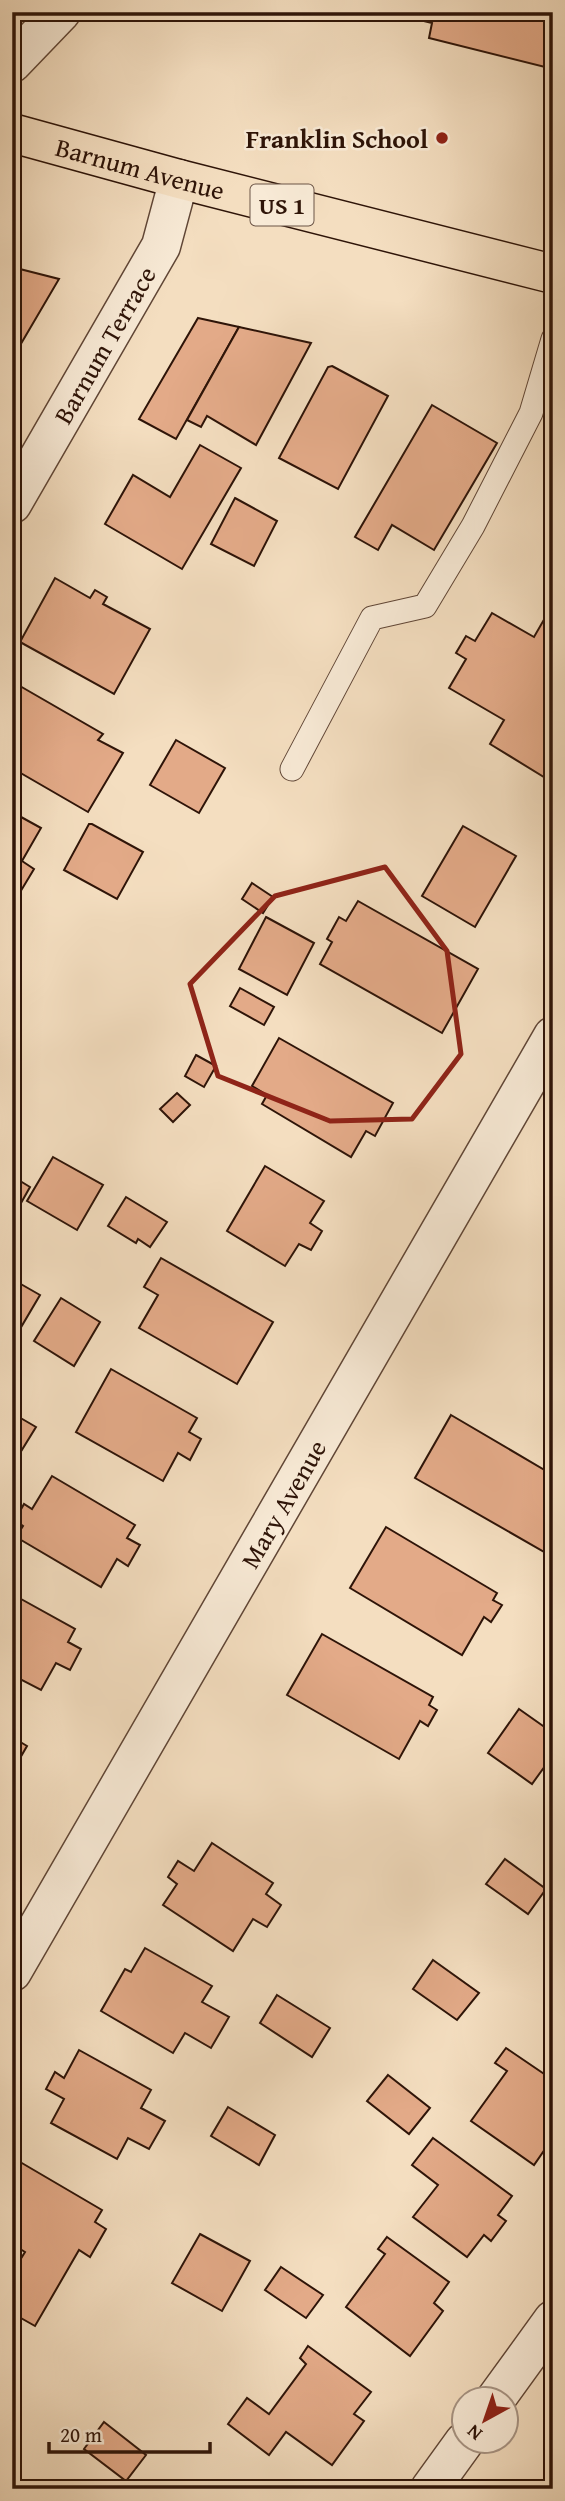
<svg xmlns="http://www.w3.org/2000/svg" width="565" height="2501" font-family="'Gentium Book Plus',serif">
  <rect width="100%" height="100%" fill="#f4dec0"/>
  <filter id="stains"><feTurbulence type="fractalNoise" baseFrequency=".00286" numOctaves="4"/><feColorMatrix values="0 0 0 0 .2 0 0 0 0 .09 0 0 0 0 .02 0 0 0 .5 -.17"/></filter>
  <radialGradient id="worn" r=".72"><stop offset=".6" stop-color="#630" stop-opacity="0"/><stop offset="1" stop-color="#630" stop-opacity=".3"/></radialGradient>
  <g fill="#e3aa88" stroke="#2e1408" stroke-width="2">
    <path d="M 387,12 L 553,12 L 553,69 L 429,38 L 432,23 Z"/>
    <path d="M 12,267 L 59,279 L 12,359 Z"/>
    <path d="M 198,318 L 239,327 L 176,439 L 139,419 Z"/>
    <path d="M 239,327 L 311,343 L 256,445 L 207,416 L 201,427 L 187,420 Z"/>
    <path d="M 332,366 L 388,396 L 338,489 L 279,458 L 328,367 Z"/>
    <path d="M 432,405 L 497,443 L 434,550 L 392,525 L 378,550 L 355,537 Z"/>
    <path d="M 200,445 L 241,468 L 182,569 L 105,524 L 133,475 L 170,497 Z"/>
    <path d="M 235,498 L 277,521 L 254,566 L 211,544 Z"/>
    <path d="M 55,578 L 90,598 L 95,590 L 107,597 L 103,604 L 150,629 L 114,694 L 20,642 Z"/>
    <path d="M 553,604 L 553,781 L 552,782 L 490,744 L 504,720 L 449,688 L 466,659 L 456,653 L 466,636 L 475,641 L 492,613 L 534,637 Z"/>
    <path d="M 13,682 L 103,734 L 98,740 L 123,753 L 88,812 L 12,768 Z"/>
    <path d="M 176,740 L 225,768 L 199,813 L 150,785 Z"/>
    <path d="M 12,812 L 41,828 L 22,861 L 34,869 L 19,894 L 12,890 Z"/>
    <path d="M 89,824 L 92,824 L 143,852 L 117,899 L 64,870 Z"/>
    <path d="M 463,826 L 516,856 L 475,927 L 422,896 Z"/>
    <path d="M 252,883 L 273,897 L 263,913 L 242,899 Z"/>
    <path d="M 358,901 L 478,969 L 442,1033 L 320,964 L 332,942 L 327,939 L 339,917 L 346,921 Z"/>
    <path d="M 266,917 L 314,943 L 287,995 L 239,969 Z"/>
    <path d="M 240,988 L 274,1007 L 264,1025 L 230,1006 Z"/>
    <path d="M 279,1038 L 393,1103 L 375,1136 L 366,1131 L 351,1157 L 262,1104 L 267,1095 L 252,1086 Z"/>
    <path d="M 196,1055 L 216,1066 L 204,1087 L 185,1076 Z"/>
    <path d="M 177,1093 L 190,1105 L 173,1122 L 160,1109 Z"/>
    <path d="M 53,1157 L 103,1185 L 77,1230 L 27,1201 Z"/>
    <path d="M 265,1166 L 324,1201 L 310,1223 L 322,1231 L 311,1250 L 299,1244 L 285,1266 L 227,1231 Z"/>
    <path d="M 12,1176 L 30,1187 L 21,1203 L 12,1197 Z"/>
    <path d="M 126,1197 L 167,1222 L 150,1247 L 138,1239 L 136,1243 L 108,1226 Z"/>
    <path d="M 161,1258 L 273,1322 L 237,1384 L 139,1328 L 158,1295 L 144,1287 Z"/>
    <path d="M 12,1279 L 40,1295 L 17,1334 L 12,1331 Z"/>
    <path d="M 61,1298 L 100,1322 L 74,1366 L 34,1341 Z"/>
    <path d="M 111,1369 L 197,1418 L 189,1432 L 201,1439 L 190,1460 L 178,1453 L 163,1481 L 76,1432 Z"/>
    <path d="M 12,1413 L 36,1427 L 12,1466 Z"/>
    <path d="M 451,1415 L 553,1475 L 553,1557 L 415,1478 Z"/>
    <path d="M 52,1476 L 135,1525 L 127,1538 L 140,1545 L 128,1566 L 117,1559 L 101,1587 L 16,1537 L 23,1526 L 15,1520 L 24,1504 L 32,1509 Z"/>
    <path d="M 386,1527 L 497,1593 L 493,1600 L 502,1605 L 491,1622 L 484,1617 L 462,1655 L 350,1588 Z"/>
    <path d="M 12,1594 L 75,1629 L 68,1642 L 81,1649 L 70,1670 L 56,1663 L 41,1690 L 12,1675 Z"/>
    <path d="M 322,1634 L 433,1697 L 429,1705 L 437,1710 L 428,1726 L 420,1721 L 399,1759 L 287,1695 Z"/>
    <path d="M 519,1709 L 553,1733 L 553,1755 L 532,1784 L 488,1753 Z"/>
    <path d="M 12,1737 L 27,1746 L 12,1772 Z"/>
    <path d="M 212,1843 L 273,1883 L 266,1894 L 281,1905 L 267,1927 L 253,1919 L 233,1951 L 163,1905 L 177,1884 L 168,1877 L 178,1861 L 194,1871 Z"/>
    <path d="M 505,1859 L 546,1889 L 528,1914 L 486,1884 Z"/>
    <path d="M 145,1948 L 212,1986 L 202,2002 L 229,2017 L 211,2048 L 185,2033 L 173,2053 L 101,2011 L 125,1969 L 131,1972 Z"/>
    <path d="M 433,1960 L 479,1993 L 457,2020 L 413,1989 Z"/>
    <path d="M 277,1995 L 330,2028 L 312,2057 L 260,2023 Z"/>
    <path d="M 506,2048 L 553,2080 L 553,2144 L 550,2142 L 534,2165 L 471,2121 L 507,2071 L 495,2063 Z"/>
    <path d="M 79,2050 L 151,2090 L 141,2108 L 165,2121 L 149,2149 L 128,2138 L 117,2159 L 51,2123 L 64,2099 L 46,2089 L 55,2072 L 64,2078 Z"/>
    <path d="M 388,2075 L 430,2108 L 409,2134 L 367,2101 Z"/>
    <path d="M 228,2107 L 275,2135 L 259,2165 L 211,2136 Z"/>
    <path d="M 433,2138 L 512,2196 L 498,2215 L 506,2221 L 491,2241 L 484,2235 L 467,2257 L 413,2217 L 438,2185 L 412,2165 Z"/>
    <path d="M 15,2159 L 102,2210 L 95,2222 L 106,2229 L 90,2257 L 79,2250 L 35,2326 L 12,2313 L 12,2273 L 25,2252 L 12,2244 L 12,2163 Z"/>
    <path d="M 200,2234 L 250,2261 L 222,2311 L 172,2283 Z"/>
    <path d="M 387,2237 L 449,2282 L 434,2303 L 443,2311 L 410,2356 L 346,2307 L 385,2254 L 378,2249 Z"/>
    <path d="M 281,2267 L 323,2295 L 306,2318 L 265,2290 Z"/>
    <path d="M 308,2346 L 371,2392 L 354,2414 L 364,2421 L 332,2465 L 286,2432 L 269,2455 L 228,2424 L 247,2398 L 269,2414 L 306,2364 L 300,2358 Z"/>
    <path d="M 104,2422 L 146,2455 L 126,2481 L 84,2449 Z"/>
  </g>
  <g fill="none" stroke-linecap="round" stroke-linejoin="round">
    <g stroke="#604636" stroke-width="25">
      <path id="service" d="M 292,769 L 372,618 L 425,606 L 473,526 L 531,413 L 553,339"/>
    </g>
    <g stroke="#604636" stroke-width="41">
      <g id="minor">
        <path d="M 12,63 L 61,12"/>
        <path id="s1" d="M 12,504 L 161,246 L 179,179"/>
        <path id="s2" d="M 12,1972 L 553,1036"/>
        <path d="M 495,2400 L 553,2320"/>
        <path d="M 430,2489 L 464,2442"/>
      </g>
    </g>
    <g stroke="#2e1408" stroke-width="41">
      <g id="primary">
        <path id="s3" d="M 12,133 L 179,179 L 553,274"/>
      </g>
    </g>
    <use href="#service" stroke="#f8ead6" stroke-width="23"/>
    <use href="#minor" stroke="#f8ead6" stroke-width="38"/>
    <use href="#primary" stroke="#f4dec0" stroke-width="38"/>
  </g>
  <path fill="none" stroke="#8f2418" stroke-width="5" stroke-linejoin="round" d="M 385,867 L 447,951 L 461,1054 L 412,1119 L 330,1121 L 218,1076 L 190,984 L 275,896 Z"/>
  <circle fill="#8f2418" stroke="#f8ead6" stroke-width="2.5" cx="442" cy="138" r="7"/>
  <g text-anchor="middle" dominant-baseline="central" stroke-width="5" stroke-linejoin="round" paint-order="stroke">
    <rect fill="#f8ead6" stroke="#6b5446" stroke-width="2" x="250.5" y="184.5" width="63" height="41" rx="5"/>
    <g font-size="24" font-weight="bold" fill="#2e1408">
      <text x="282" y="205">US 1</text>
    </g>
    <g font-size="26" font-weight="bold" fill="#2e1408" stroke="#f8ead6" text-anchor="end">
      <text x="428" y="138">Franklin School</text>
    </g>
    <g font-size="26" fill="#2e1408" stroke="#f8ead6">
      <text stroke="none"><textPath href="#s3" startOffset="133">Barnum Avenue</textPath></text>
      <text stroke="none"><textPath href="#s1" startOffset="184">Barnum Terrace</textPath></text>
      <text stroke="none"><textPath href="#s2" startOffset="541">Mary Avenue</textPath></text>
    </g>
  </g>
  <rect width="565" height="2501" fill="none" stroke="#f4dec0" stroke-width="42"/>
  <rect x="14" y="14" width="537" height="2473" fill="none" stroke="#2e1408" stroke-width="3.5"/>
  <rect x="21" y="21" width="523" height="2459" fill="none" stroke="#2e1408" stroke-width="2"/>
  <g transform="translate(485 2420) rotate(220)"><circle r="33" fill="#f8ead6" stroke="#a79484" stroke-width="2"/>
  <path d="M0-5L12 26L0 18L-12 26Z" fill="#8f2418"/>
  <text y="-10" font-size="19" font-weight="bold" text-anchor="middle" fill="#2e1408">N</text>
  </g>
  <path d="M49 2442v10h161v-10" fill="none" stroke="#2e1408" stroke-width="3.5"/>
  <text x="60" y="2442" font-size="21" fill="#2e1408" stroke="#f8ead6" stroke-width="5" paint-order="stroke">20 m</text>
  <rect width="100%" height="100%" filter="url(#stains)"/>
  <rect width="100%" height="100%" fill="url(#worn)"/>
</svg>
